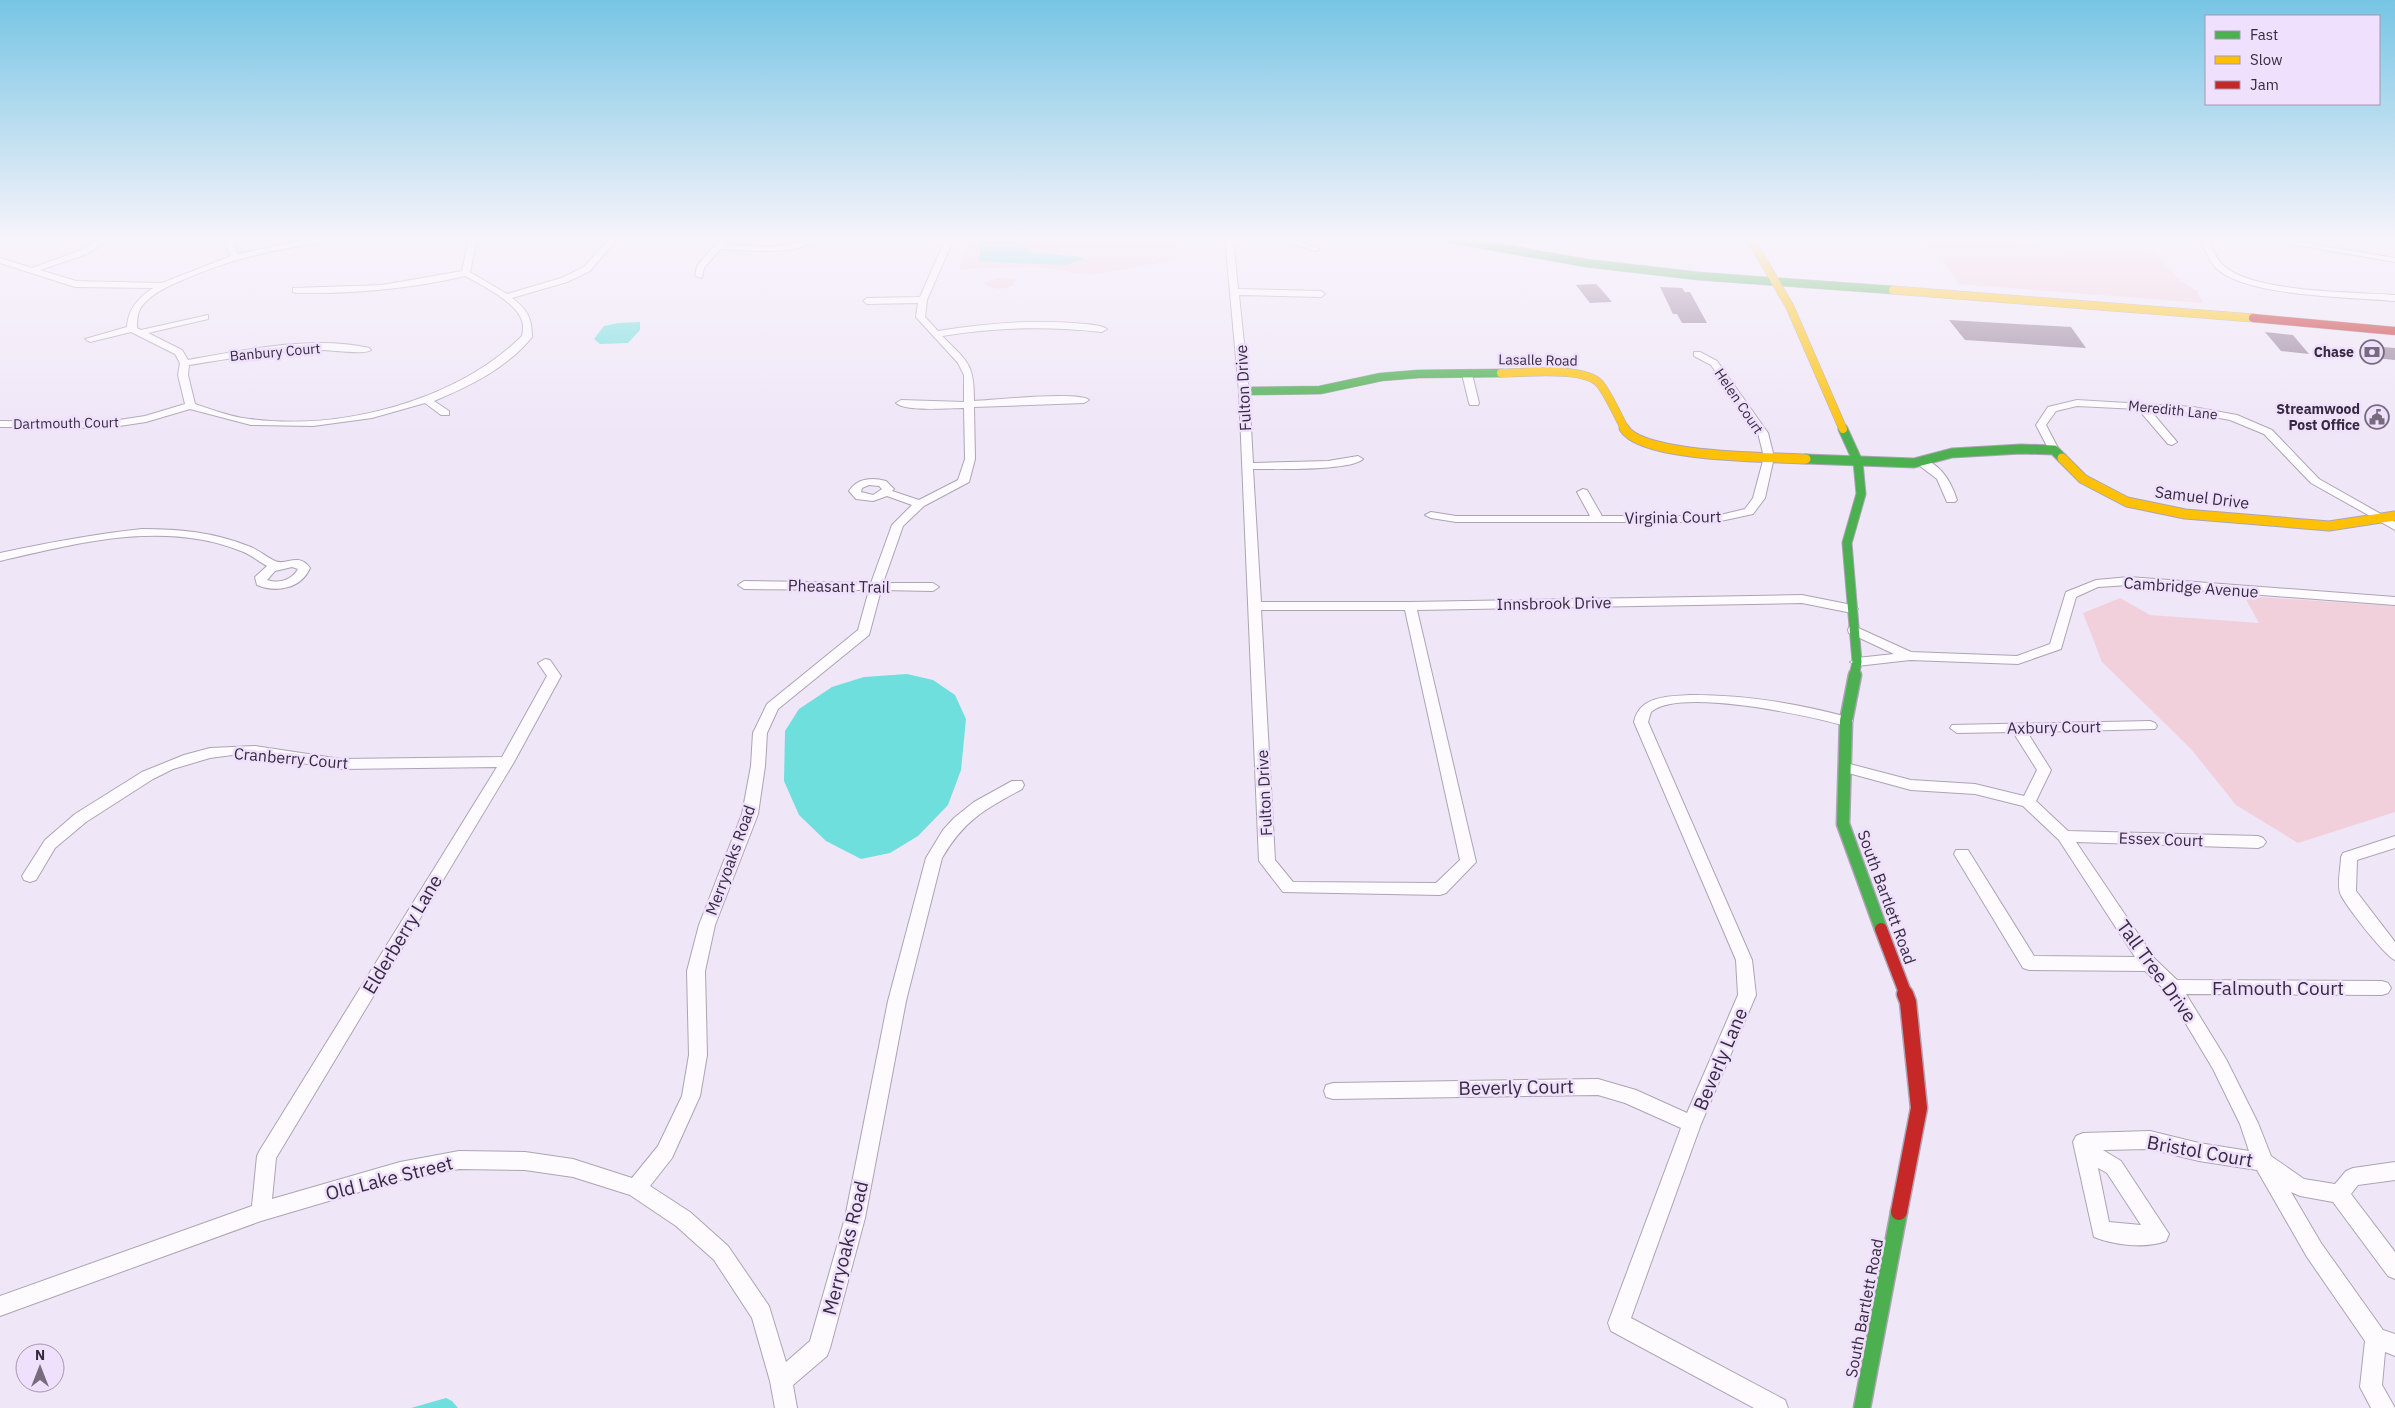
<svg xmlns="http://www.w3.org/2000/svg" width="2395" height="1408" font-family="'IBM Plex Sans',sans-serif">
  <rect width="100%" height="100%" fill="#efe6f7"/>
  <g fill="#f1d0dc">
    <path d="M 970,238 L 1177,238 L 1176,260 L 1090,275 L 1038,267 L 959,269 Z"/>
    <path d="M 1890,238 L 2010,238 L 2020,247 L 2154,252 L 2181,281 L 2197,291 L 2203,303 L 1959,284 C 1935,250 1934,243 1890,238 Z"/>
    <path d="M 997,278 L 1017,279 L 1013,283 L 1014,285 C 1004,289 992,291 984,283 Z"/>
    <path d="M 2244,596 L 2395,606 L 2395,812 L 2298,843 L 2236,805 L 2191,749 L 2102,662 L 2083,613 L 2120,598 L 2150,615 L 2259,623 Z"/>
  </g>
  <g fill="#6fdfdd">
    <path d="M 981,238 L 1008,238 L 1031,252 L 1081,257 L 1083,260 L 1065,265 L 987,262 L 979,260 Z"/>
    <path d="M 640,322 L 640,330 L 628,343 L 600,344 L 594,339 L 604,326 L 618,323 Z"/>
    <path d="M 907,674 L 933,680 L 955,695 L 966,719 L 961,770 L 948,805 L 918,836 L 890,853 L 861,859 L 826,841 L 799,815 L 784,781 L 785,731 L 799,709 L 832,687 L 864,677 Z"/>
    <path d="M 446,1398 L 452,1401 L 458,1408 L 411,1408 Z"/>
  </g>
  <g fill="#99839c">
    <path d="M 1596,284 L 1600,288 L 1612,302 L 1590,303 L 1576,285 Z"/>
    <path d="M 1660,287 L 1682,288 L 1685,292 L 1690,292 L 1707,323 L 1682,323 L 1677,314 L 1673,314 Z"/>
    <path d="M 1949,320 L 2071,327 L 2086,348 L 1965,340 Z"/>
    <path d="M 2265,332 L 2293,335 L 2309,354 L 2281,351 Z"/>
    <path d="M 2362,345 L 2395,348 L 2395,360 L 2374,358 Z"/>
  </g>
  <g fill="none" stroke-linecap="round" stroke-linejoin="round">
    <g stroke="#aca4b4" stroke-width="2">
      <g id="street">
        <path d="M 101,238 L 111,238 L 87,254 L 40,270 L 76,281 L 162,283 L 231,256 L 225,245 L 232,238 L 241,238 L 233,245 L 238,254 L 304,240 L 353,238 L 349,240 C 292,245 237,256 185,279 C 169,286 149,294 140,309 C 137,315 137,321 137,328 L 141,330 L 208,315 L 208,319 L 148,333 L 182,350 L 188,360 C 244,350 314,335 369,348 L 371,350 C 365,355 332,350 321,350 C 277,350 233,358 189,365 L 188,375 L 195,404 C 213,410 231,417 250,419 C 341,431 456,401 522,336 C 523,331 524,326 522,321 C 517,302 481,285 465,276 C 409,289 353,294 296,293 L 293,292 L 293,288 L 382,285 L 462,271 L 469,238 L 477,238 L 470,272 L 507,294 L 561,278 L 584,267 L 610,238 L 618,238 L 590,271 L 567,282 L 512,298 C 527,309 532,318 532,337 C 507,368 470,386 434,401 L 449,411 L 449,415 L 441,415 L 425,403 L 372,418 L 313,426 L 251,425 L 190,409 L 146,422 L 106,428 L 0,427 L 0,421 L 106,422 L 145,416 L 185,404 L 178,375 L 180,363 L 175,354 L 131,332 L 90,342 L 85,339 L 127,327 C 128,309 138,298 153,288 L 75,287 L 0,263 L 0,258 L 32,268 L 81,250 Z"/>
        <path d="M 809,238 L 818,238 C 799,257 746,250 720,249 L 704,268 L 702,278 L 695,276 L 697,266 L 720,239 L 726,239 L 724,245 C 747,245 789,251 809,238 Z"/>
        <path d="M 946,238 L 954,238 L 927,300 L 925,317 L 938,331 C 987,323 1035,319 1085,324 C 1092,325 1101,325 1107,329 L 1102,332 C 1048,326 996,327 942,336 C 968,362 974,363 974,401 C 993,400 1079,391 1089,400 L 1084,403 L 974,407 L 975,459 L 969,482 L 924,506 L 903,526 L 883,583 L 933,583 L 939,587 L 933,591 L 881,590 L 869,635 L 778,709 L 767,733 L 765,766 L 758,814 L 715,925 L 705,971 L 707,1055 L 700,1096 L 672,1158 L 650,1186 L 690,1212 L 728,1246 L 769,1306 L 786,1362 L 810,1341 L 845,1218 L 888,1001 L 926,858 L 943,830 L 954,818 L 974,802 L 1012,781 L 1022,781 L 1024,785 L 1022,789 C 985,809 964,820 942,858 L 906,1001 L 865,1218 L 830,1348 L 827,1356 L 793,1385 L 797,1408 L 775,1408 L 770,1381 L 752,1318 L 714,1260 L 676,1226 L 630,1195 L 573,1177 L 525,1170 L 459,1169 L 400,1180 L 261,1221 L 0,1316 L 0,1296 L 252,1206 L 257,1156 L 260,1150 L 497,767 L 341,769 L 255,756 L 232,755 L 210,758 L 173,769 L 153,779 L 86,822 L 55,848 L 36,880 L 30,882 L 24,880 L 22,876 L 45,840 L 75,814 L 142,772 L 184,755 L 210,748 L 255,746 L 341,759 L 502,757 L 547,676 L 538,663 L 545,659 L 550,660 L 561,676 L 514,762 L 276,1158 L 272,1199 L 400,1162 L 459,1151 L 525,1152 L 573,1159 L 632,1178 L 658,1146 L 682,1096 L 689,1055 L 687,971 L 699,925 L 742,814 L 751,766 L 753,733 L 767,704 L 858,630 L 869,590 L 744,589 L 738,585 L 744,581 L 871,583 L 892,525 L 912,505 L 887,496 L 873,501 L 856,499 L 849,491 C 857,478 872,477 886,481 L 894,489 L 892,491 L 919,500 L 958,480 L 965,459 L 964,408 C 950,408 906,412 896,403 L 901,400 L 964,402 L 964,375 L 958,363 L 916,317 L 918,303 L 867,304 L 863,301 L 867,298 L 920,297 ZM 869,485 L 879,486 L 882,489 L 873,495 L 861,492 L 862,488 Z"/>
        <path d="M 1225,238 L 1233,238 L 1238,289 L 1321,291 L 1325,294 L 1321,297 L 1239,295 L 1249,391 L 1253,463 L 1328,461 L 1358,456 L 1363,459 C 1351,471 1274,469 1253,469 L 1261,602 L 1410,602 L 1802,595 L 1852,605 L 1858,609 L 1852,613 L 1802,603 L 1417,610 L 1476,862 L 1446,893 L 1440,895 L 1283,892 L 1259,861 L 1239,391 ZM 1261,610 L 1405,610 L 1460,860 L 1436,883 L 1293,882 L 1275,860 Z"/>
        <path d="M 1275,238 L 1287,238 L 1320,249 L 1316,251 Z"/>
        <path d="M 1491,238 L 1499,238 L 1492,248 L 1486,248 L 1485,246 Z"/>
        <path d="M 2200,238 L 2208,238 C 2212,247 2215,258 2223,265 C 2252,293 2354,292 2395,295 L 2395,301 C 2354,297 2245,297 2216,268 C 2208,260 2205,248 2200,238 Z"/>
        <path d="M 2258,238 L 2276,238 L 2395,258 L 2395,262 Z"/>
        <path d="M 1694,352 L 1700,352 L 1717,361 L 1768,433 L 1774,457 L 1765,498 L 1753,514 L 1716,522 L 1456,522 L 1431,518 L 1425,515 L 1431,512 L 1456,516 L 1590,516 L 1577,492 L 1583,489 L 1587,490 L 1602,516 L 1716,516 L 1745,509 L 1753,498 L 1764,457 L 1758,433 L 1711,365 L 1694,356 Z"/>
        <path d="M 1467,371 L 1472,374 L 1479,403 L 1478,405 L 1470,405 L 1469,403 L 1462,374 Z"/>
        <path d="M 2077,400 L 2193,407 L 2237,415 L 2272,430 L 2319,479 L 2395,522 L 2395,530 L 2311,483 L 2264,434 L 2230,420 L 2193,413 L 2150,410 L 2177,442 L 2172,445 L 2168,444 L 2138,409 L 2077,406 L 2056,411 L 2046,425 L 2059,450 L 2058,452 L 2050,452 L 2036,425 L 2048,407 Z"/>
        <path d="M 1920,458 C 1940,463 1951,481 1957,500 L 1955,502 L 1947,502 L 1937,479 L 1916,463 L 1916,459 Z"/>
        <path d="M 142,529 C 179,529 213,532 248,546 C 258,549 266,557 275,561 C 287,566 298,552 310,568 C 301,589 276,593 257,585 L 255,577 L 267,566 C 258,561 250,554 241,551 C 164,520 77,543 0,561 L 0,553 C 47,543 94,534 142,529 ZM 292,567 L 298,569 C 292,580 279,584 267,580 L 275,571 Z"/>
        <path d="M 2129,577 L 2395,597 L 2395,605 L 2129,585 L 2098,587 L 2076,597 L 2061,649 L 2018,664 L 1910,660 L 1857,666 L 1850,662 L 1857,658 L 1894,654 L 1849,633 L 1848,630 L 1849,627 L 1854,626 L 1911,652 L 2017,656 L 2050,644 L 2066,592 L 2096,580 Z"/>
        <path d="M 1690,695 C 1746,695 1797,703 1851,718 L 1853,721 L 1846,726 C 1810,716 1680,687 1651,712 L 1648,722 L 1752,960 L 1756,995 L 1701,1124 L 1631,1318 L 1785,1400 L 1788,1408 L 1754,1408 L 1611,1331 L 1608,1323 L 1681,1128 L 1625,1103 L 1598,1095 L 1333,1099 L 1326,1097 L 1324,1091 L 1326,1085 L 1333,1083 L 1598,1079 L 1636,1090 L 1687,1113 L 1738,995 L 1736,960 L 1634,722 C 1639,696 1668,696 1690,695 Z"/>
        <path d="M 2150,721 L 2155,723 L 2157,726 L 2155,729 L 2027,732 L 2051,770 L 2036,801 L 2068,831 L 2258,836 L 2263,838 L 2266,842 L 2263,846 L 2258,848 L 2076,842 L 2155,959 L 2177,980 L 2382,981 L 2388,983 L 2391,988 L 2388,993 L 2382,995 L 2186,994 L 2226,1059 L 2258,1123 L 2271,1156 L 2304,1179 L 2335,1184 L 2346,1171 L 2353,1168 L 2395,1162 L 2395,1180 L 2358,1185 L 2351,1194 L 2395,1252 L 2395,1279 L 2388,1276 L 2333,1202 L 2300,1196 L 2291,1192 L 2321,1243 L 2383,1330 L 2395,1334 L 2395,1356 L 2385,1352 L 2382,1385 L 2395,1408 L 2371,1408 L 2360,1387 L 2365,1341 L 2307,1257 L 2257,1170 L 2199,1161 L 2150,1149 L 2103,1150 L 2121,1161 L 2169,1234 L 2166,1241 C 2145,1249 2114,1245 2094,1237 L 2073,1142 L 2076,1136 L 2083,1133 L 2150,1131 L 2199,1143 L 2249,1151 L 2240,1124 L 2213,1069 L 2167,992 L 2145,971 L 2029,970 L 2023,968 L 1954,854 L 1956,850 L 1968,850 L 2034,956 L 2135,957 L 2059,840 L 2023,806 L 1975,794 L 1911,790 L 1841,771 L 1839,768 L 1841,765 L 1846,763 L 1911,780 L 1975,784 L 2024,796 L 2037,770 L 2013,732 L 1957,733 L 1950,728 L 1952,725 ZM 2098,1168 L 2107,1173 L 2141,1225 L 2109,1222 Z"/>
        <path d="M 2395,836 L 2395,848 L 2357,860 L 2356,891 L 2395,942 L 2395,960 C 2385,956 2344,904 2340,893 C 2337,883 2341,867 2341,857 L 2343,853 Z"/>
      </g>
    </g>
    <g stroke="#aca4b4" stroke-width="9">
      <g id="fast-far3">
        <path d="M 1445,238 L 1586,263 L 1698,276 L 1893,290"/>
        <path d="M 1244,391 L 1320,390 L 1381,377 L 1418,374 L 1501,373"/>
      </g>
    </g>
    <g stroke="#aca4b4" stroke-width="11">
      <g id="fast-far2">
        <path d="M 1843,429 L 1858,462 L 1861,494 L 1847,543 L 1857,662 L 1854,676"/>
        <path d="M 1806,459 L 1914,463 L 1952,453 L 2021,449 L 2054,450 L 2062,458"/>
      </g>
    </g>
    <g stroke="#aca4b4" stroke-width="15">
      <path id="fast-far1" d="M 1855,675 L 1846,721 L 1843,824 L 1881,929"/>
    </g>
    <g stroke="#aca4b4" stroke-width="19">
      <path id="fast" d="M 1862,1408 L 1899,1212"/>
    </g>
    <g stroke="#aca4b4" stroke-width="9">
      <g id="slow-far1">
        <path d="M 1750,238 L 1790,307 L 1843,429"/>
        <path d="M 1893,290 L 2253,318"/>
        <path d="M 1501,373 C 1524,373 1585,366 1600,384 C 1610,397 1617,415 1625,429"/>
      </g>
    </g>
    <g stroke="#aca4b4" stroke-width="11">
      <g id="slow">
        <path d="M 1624,428 C 1641,458 1771,457 1806,459"/>
        <path d="M 2062,458 L 2083,479 L 2127,502 L 2185,514 L 2329,526 L 2395,516"/>
      </g>
    </g>
    <g stroke="#aca4b4" stroke-width="9">
      <path id="jam-far2" d="M 2253,318 L 2395,331"/>
    </g>
    <g stroke="#aca4b4" stroke-width="15">
      <path id="jam-far1" d="M 1881,929 L 1906,995"/>
    </g>
    <g stroke="#aca4b4" stroke-width="19">
      <path id="jam" d="M 1899,1212 L 1919,1108 L 1908,1002 L 1905,994"/>
    </g>
    <use href="#street" fill="#fdfbfe" fill-rule="evenodd"/>
    <use href="#fast-far3" stroke="#4caf50" stroke-width="8"/>
    <use href="#fast-far2" stroke="#4caf50" stroke-width="9"/>
    <use href="#fast-far1" stroke="#4caf50" stroke-width="12"/>
    <use href="#fast" stroke="#4caf50" stroke-width="16"/>
    <use href="#slow-far1" stroke="#ffc107" stroke-width="8"/>
    <use href="#slow" stroke="#ffc107" stroke-width="9"/>
    <use href="#jam-far2" stroke="#c62828" stroke-width="8"/>
    <use href="#jam-far1" stroke="#c62828" stroke-width="12"/>
    <use href="#jam" stroke="#c62828" stroke-width="16"/>
  </g>
  <linearGradient id="sky" x2="0" y2="1"><stop stop-color="#77c5e4"/><stop offset="0.55" stop-color="#f8f4fb"/><stop offset="1" stop-color="#f8f4fb" stop-opacity="0"/></linearGradient>
  <rect width="2395" height="435" fill="url(#sky)"/>
  <defs>
    <g id="bank-ring" transform="scale(1.25)"><circle r="9.5" fill="#efe0fd" stroke="#766c7e" stroke-width="1.5"/><path d="M-6-4H6V4H-6ZM0-2.3a2.3 2.3 0 1 0 0 4.6a2.3 2.3 0 1 0 0-4.6Z" fill="#766c7e"/></g>
    <g id="civic-ring" transform="scale(1.25)"><circle r="9.5" fill="#efe0fd" stroke="#766c7e" stroke-width="1.5"/><path d="M-.6-6.5H3V-4.5H.6V-3L4-1V1h2V6H-6V1h2V-1L-.6-3ZM-1.2 2.5V6h2.4V2.5Z" fill="#766c7e"/></g>
  </defs>
  <g fill-rule="evenodd">
    <use href="#bank-ring" x="2372" y="352"/>
    <use href="#civic-ring" x="2377" y="417"/>
  </g>
  <g text-anchor="middle" dominant-baseline="central" stroke-width="5" stroke-linejoin="round" paint-order="stroke">
    <g font-size="14" fill="#352b3d" stroke="#efe0fd">
      <text transform="translate(275 352) rotate(-5)">Banbury Court</text>
      <text transform="translate(1538 360) rotate(1)">Lasalle Road</text>
      <text transform="translate(1739 401) rotate(56)">Helen Court</text>
      <text transform="translate(2173 410) rotate(6)">Meredith Lane</text>
      <text transform="translate(66 423) rotate(-1)">Dartmouth Court</text>
    </g>
    <g font-size="14" font-weight="bold" fill="#352b3d" stroke="#efe0fd" text-anchor="end">
      <text x="2354" y="352">Chase</text>
      <text x="2360" y="409">Streamwood<tspan x="2360" dy="16">Post Office</tspan></text>
    </g>
    <g font-size="16" fill="#352b3d" stroke="#efe0fd">
      <text transform="translate(1243 388) rotate(-93)">Fulton Drive</text>
      <text transform="translate(2202 497) rotate(7)">Samuel Drive</text>
      <text transform="translate(1673 517) rotate(-1)">Virginia Court</text>
      <text transform="translate(839 586) rotate(1)">Pheasant Trail</text>
      <text transform="translate(2191 587) rotate(4)">Cambridge Avenue</text>
      <text transform="translate(1554 603) rotate(-1)">Innsbrook Drive</text>
      <text transform="translate(2054 727) rotate(-1)">Axbury Court</text>
      <text transform="translate(291 758) rotate(5)">Cranberry Court</text>
      <text transform="translate(1264 793) rotate(-93)">Fulton Drive</text>
      <text transform="translate(2161 839) rotate(2)">Essex Court</text>
      <text transform="translate(730 860) rotate(-70)">Merryoaks Road</text>
      <text transform="translate(1887 897) rotate(70)">South Bartlett Road</text>
      <text transform="translate(1864 1308) rotate(-79)">South Bartlett Road</text>
    </g>
    <g font-size="19" fill="#352b3d" stroke="#efe0fd">
      <text transform="translate(402 934) rotate(-59)">Elderberry Lane</text>
      <text transform="translate(2157 971) rotate(54)">Tall Tree Drive</text>
      <text x="2278" y="988">Falmouth Court</text>
      <text transform="translate(1720 1059) rotate(-67)">Beverly Lane</text>
      <text transform="translate(1516 1087) rotate(-1)">Beverly Court</text>
      <text transform="translate(2200 1151) rotate(10)">Bristol Court</text>
      <text transform="translate(389 1178) rotate(-14)">Old Lake Street</text>
      <text transform="translate(845 1248) rotate(-76)">Merryoaks Road</text>
    </g>
  </g>
  <rect x="2205" y="15" width="175" height="90" fill="#efe0fd" stroke="#a598b0"/>
  <rect x="2215" y="31" width="25" height="8" fill="#4caf50" stroke="#a598b0"/>
  <text x="2250" y="40" font-size="15" fill="#352b3d">Fast</text>
  <rect x="2215" y="56" width="25" height="8" fill="#ffc107" stroke="#a598b0"/>
  <text x="2250" y="65" font-size="15" fill="#352b3d">Slow</text>
  <rect x="2215" y="81" width="25" height="8" fill="#c62828" stroke="#a598b0"/>
  <text x="2250" y="90" font-size="15" fill="#352b3d">Jam</text>
  <g transform="translate(40 1368)"><circle r="24" fill="#efe0fd" stroke="#a598b0"/>
  <path d="M0-4L9 19L0 12L-9 19Z" fill="#766c7e"/>
  <text y="-8" font-size="14" font-weight="bold" text-anchor="middle" fill="#352b3d">N</text>
  </g>
</svg>
